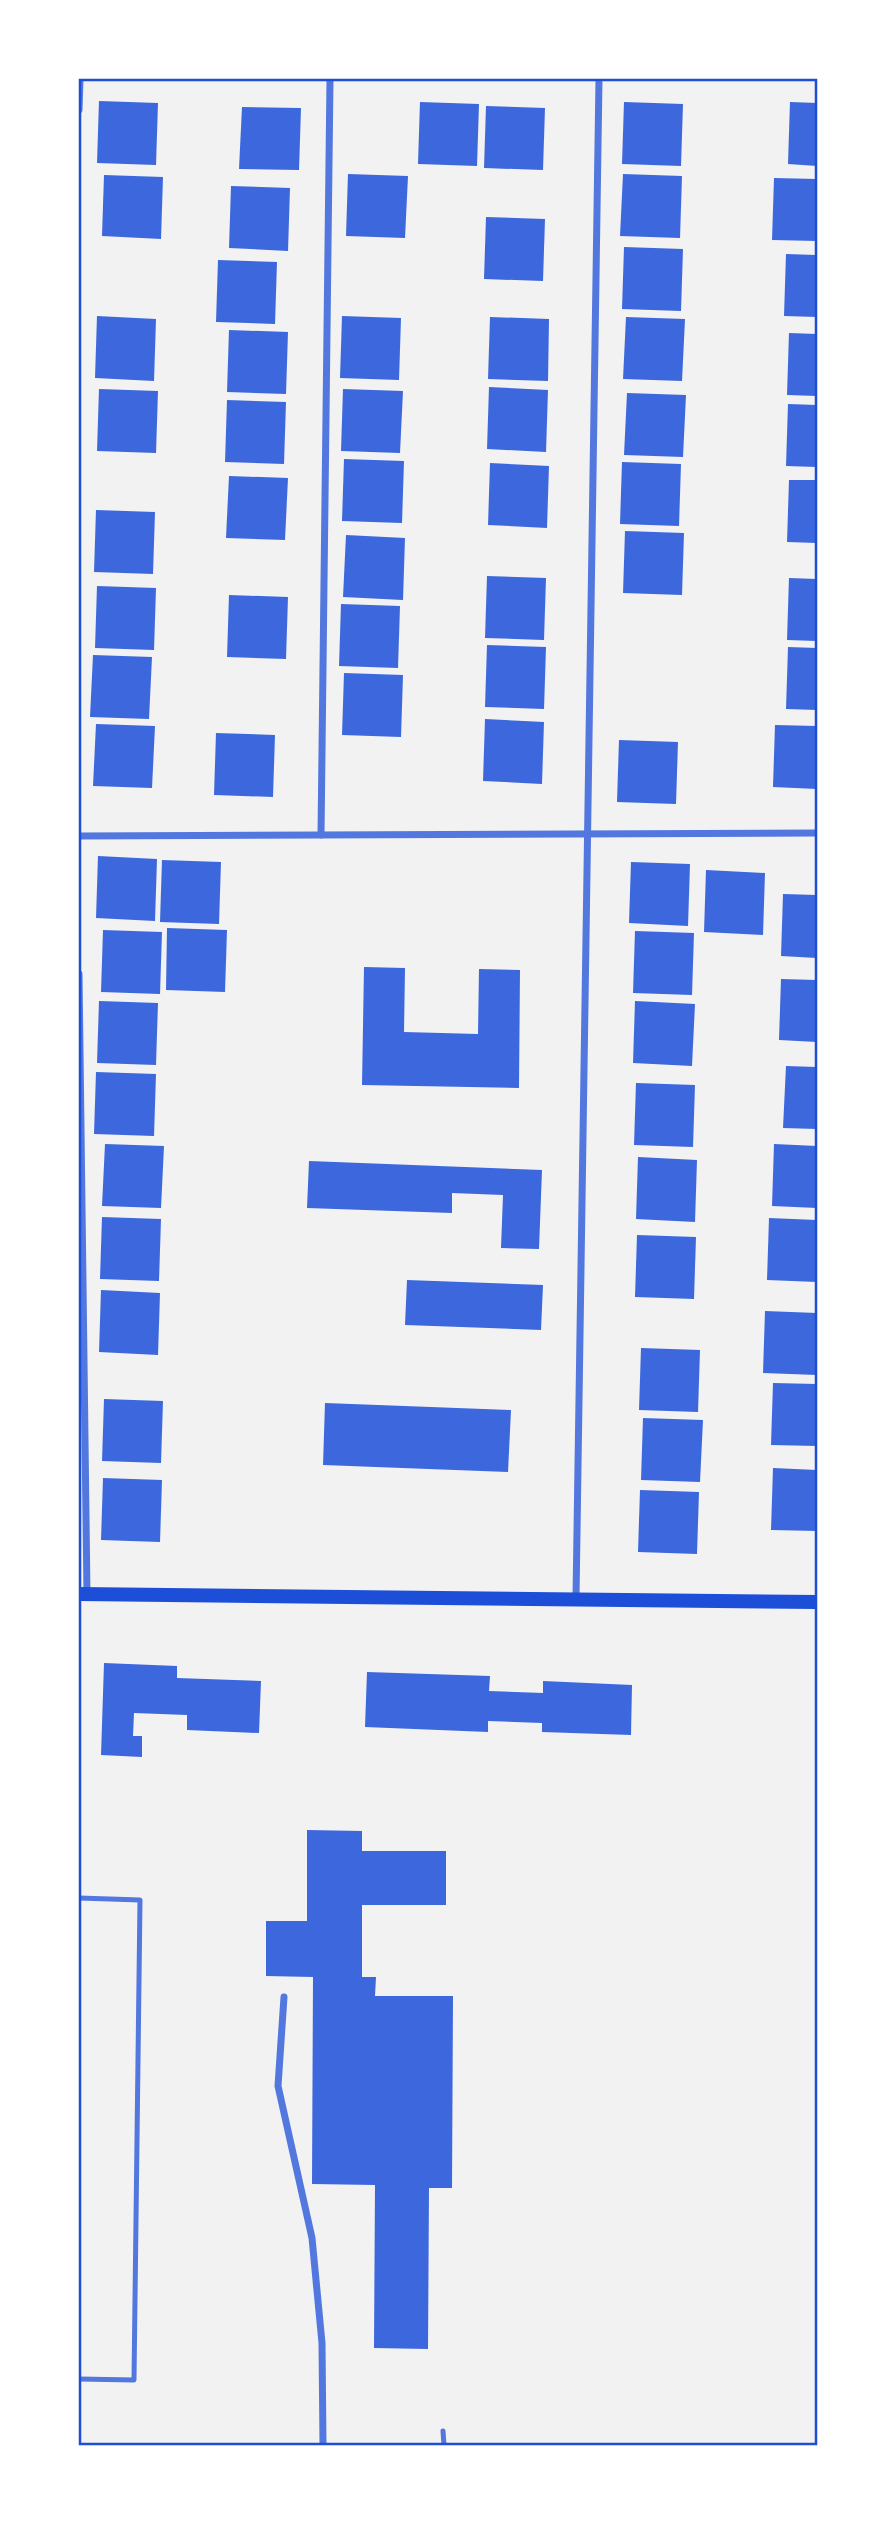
<svg xmlns="http://www.w3.org/2000/svg" width="896" height="2524" font-family="Commissioner,sans-serif">
  <rect width="100%" height="100%" fill="#f2f2f2"/>
  <g fill="#3d67dc">
    <path d="M 99,101 L 158,103 L 156,165 L 97,163 Z"/>
    <path d="M 420,102 L 479,104 L 477,166 L 418,164 Z"/>
    <path d="M 624,102 L 683,104 L 681,166 L 622,164 Z"/>
    <path d="M 790,102 L 817,103 L 817,166 L 788,164 Z"/>
    <path d="M 486,106 L 545,108 L 543,170 L 484,168 Z"/>
    <path d="M 242,107 L 301,108 L 299,170 L 239,169 Z"/>
    <path d="M 348,174 L 408,176 L 405,238 L 346,236 Z"/>
    <path d="M 623,174 L 682,176 L 680,238 L 620,236 Z"/>
    <path d="M 104,175 L 163,177 L 161,239 L 102,236 Z"/>
    <path d="M 774,178 L 817,179 L 817,241 L 772,240 Z"/>
    <path d="M 231,186 L 290,188 L 288,251 L 229,248 Z"/>
    <path d="M 486,217 L 545,219 L 543,281 L 484,279 Z"/>
    <path d="M 624,247 L 683,249 L 681,311 L 622,309 Z"/>
    <path d="M 786,254 L 817,255 L 817,317 L 784,316 Z"/>
    <path d="M 218,260 L 277,262 L 275,324 L 216,322 Z"/>
    <path d="M 97,316 L 156,319 L 154,381 L 95,378 Z"/>
    <path d="M 342,316 L 401,318 L 399,380 L 340,378 Z"/>
    <path d="M 490,317 L 549,319 L 548,381 L 488,379 Z"/>
    <path d="M 626,317 L 685,319 L 682,381 L 623,379 Z"/>
    <path d="M 229,330 L 288,332 L 286,394 L 227,392 Z"/>
    <path d="M 789,333 L 817,334 L 817,396 L 787,395 Z"/>
    <path d="M 489,387 L 548,390 L 546,452 L 487,449 Z"/>
    <path d="M 99,389 L 158,391 L 156,453 L 97,451 Z"/>
    <path d="M 343,389 L 403,391 L 400,453 L 341,451 Z"/>
    <path d="M 627,393 L 686,395 L 683,457 L 624,455 Z"/>
    <path d="M 227,400 L 286,402 L 284,464 L 225,462 Z"/>
    <path d="M 788,404 L 817,405 L 817,467 L 786,466 Z"/>
    <path d="M 344,459 L 404,461 L 402,523 L 342,521 Z"/>
    <path d="M 622,462 L 681,464 L 679,526 L 620,524 Z"/>
    <path d="M 490,463 L 549,466 L 547,528 L 488,525 Z"/>
    <path d="M 229,476 L 288,478 L 285,540 L 226,538 Z"/>
    <path d="M 789,480 L 817,480 L 817,543 L 787,542 Z"/>
    <path d="M 96,510 L 155,512 L 153,574 L 94,572 Z"/>
    <path d="M 625,531 L 684,533 L 682,595 L 623,593 Z"/>
    <path d="M 346,535 L 405,538 L 403,600 L 343,597 Z"/>
    <path d="M 487,576 L 546,578 L 544,640 L 485,638 Z"/>
    <path d="M 789,578 L 817,579 L 817,641 L 787,640 Z"/>
    <path d="M 97,586 L 156,588 L 154,650 L 95,648 Z"/>
    <path d="M 229,595 L 288,597 L 286,659 L 227,657 Z"/>
    <path d="M 341,604 L 400,606 L 398,668 L 339,666 Z"/>
    <path d="M 487,645 L 546,647 L 544,709 L 485,707 Z"/>
    <path d="M 788,647 L 817,648 L 817,710 L 786,709 Z"/>
    <path d="M 93,655 L 152,657 L 149,719 L 90,717 Z"/>
    <path d="M 344,673 L 403,675 L 401,737 L 342,735 Z"/>
    <path d="M 485,719 L 544,722 L 542,784 L 483,781 Z"/>
    <path d="M 96,724 L 155,726 L 152,788 L 93,786 Z"/>
    <path d="M 775,725 L 817,726 L 817,789 L 773,787 Z"/>
    <path d="M 216,733 L 275,735 L 273,797 L 214,795 Z"/>
    <path d="M 619,740 L 678,742 L 676,804 L 617,802 Z"/>
    <path d="M 98,856 L 157,859 L 155,921 L 96,918 Z"/>
    <path d="M 162,860 L 221,862 L 219,924 L 160,922 Z"/>
    <path d="M 631,862 L 690,864 L 688,926 L 629,923 Z"/>
    <path d="M 706,870 L 765,873 L 763,935 L 704,932 Z"/>
    <path d="M 783,894 L 817,895 L 817,958 L 781,956 Z"/>
    <path d="M 167,928 L 227,930 L 225,992 L 166,990 Z"/>
    <path d="M 103,930 L 162,932 L 160,994 L 101,992 Z"/>
    <path d="M 635,931 L 694,933 L 692,995 L 633,993 Z"/>
    <path d="M 364,967 L 405,968 L 404,1032 L 478,1034 L 479,969 L 520,970 L 519,1088 L 362,1085 Z"/>
    <path d="M 781,979 L 817,980 L 817,1042 L 779,1040 Z"/>
    <path d="M 99,1001 L 158,1003 L 156,1065 L 97,1063 Z"/>
    <path d="M 635,1001 L 695,1004 L 692,1066 L 633,1063 Z"/>
    <path d="M 786,1066 L 817,1067 L 817,1129 L 783,1128 Z"/>
    <path d="M 96,1072 L 156,1074 L 154,1136 L 94,1134 Z"/>
    <path d="M 636,1083 L 695,1085 L 693,1147 L 634,1145 Z"/>
    <path d="M 105,1144 L 164,1146 L 161,1208 L 102,1206 Z"/>
    <path d="M 774,1144 L 817,1146 L 817,1208 L 772,1206 Z"/>
    <path d="M 638,1157 L 697,1160 L 695,1222 L 636,1219 Z"/>
    <path d="M 309,1161 L 542,1170 L 539,1249 L 501,1248 L 503,1195 L 452,1193 L 452,1213 L 307,1208 Z"/>
    <path d="M 102,1217 L 161,1219 L 159,1281 L 100,1279 Z"/>
    <path d="M 769,1218 L 817,1220 L 817,1282 L 767,1280 Z"/>
    <path d="M 637,1235 L 696,1237 L 694,1299 L 635,1297 Z"/>
    <path d="M 407,1280 L 543,1285 L 541,1330 L 405,1325 Z"/>
    <path d="M 101,1290 L 160,1293 L 158,1355 L 99,1352 Z"/>
    <path d="M 765,1311 L 817,1313 L 817,1375 L 763,1373 Z"/>
    <path d="M 641,1348 L 700,1350 L 698,1412 L 639,1410 Z"/>
    <path d="M 773,1383 L 817,1384 L 817,1446 L 771,1445 Z"/>
    <path d="M 104,1399 L 163,1401 L 161,1463 L 102,1461 Z"/>
    <path d="M 325,1403 L 511,1410 L 508,1472 L 323,1465 Z"/>
    <path d="M 643,1418 L 703,1420 L 700,1482 L 641,1480 Z"/>
    <path d="M 773,1468 L 817,1470 L 817,1531 L 771,1530 Z"/>
    <path d="M 103,1478 L 162,1480 L 160,1542 L 101,1540 Z"/>
    <path d="M 640,1490 L 699,1492 L 697,1554 L 638,1552 Z"/>
    <path d="M 104,1663 L 177,1666 L 177,1678 L 261,1681 L 259,1733 L 187,1730 L 187,1715 L 134,1713 L 133,1736 L 142,1736 L 142,1757 L 101,1755 Z"/>
    <path d="M 367,1672 L 490,1676 L 489,1691 L 543,1693 L 543,1681 L 632,1685 L 631,1735 L 542,1732 L 542,1723 L 488,1721 L 488,1732 L 365,1727 Z"/>
    <path d="M 307,1830 L 362,1831 L 362,1851 L 446,1851 L 446,1905 L 362,1905 L 362,1977 L 376,1977 L 375,1996 L 453,1996 L 452,2188 L 429,2188 L 428,2349 L 374,2348 L 375,2185 L 312,2184 L 313,1977 L 266,1976 L 266,1921 L 307,1921 Z"/>
  </g>
  <g fill="none" stroke-linecap="round" stroke-linejoin="round">
    <g stroke="#5277de" stroke-width="5">
      <path d="M 79,1898 L 140,1900 L 134,2380 L 79,2379"/>
      <path d="M 443,2431 L 444,2445"/>
    </g>
    <g stroke="#5277de" stroke-width="7">
      <path d="M 79,110 L 80,79"/>
      <path d="M 321,835 L 330,79"/>
      <path d="M 79,836 L 817,833"/>
      <path d="M 79,974 L 87,1594"/>
      <path d="M 576,1598 L 599,79"/>
      <path d="M 284,1997 L 278,2086 L 312,2238 L 322,2343 L 323,2445"/>
    </g>
    <path stroke="#1d4ed8" stroke-width="14" d="M 79,1594 L 817,1602"/>
  </g>
  <rect width="896" height="2524" fill="none" stroke="#ffffff" stroke-width="161"/>
  <rect x="80" y="80" width="736" height="2364" fill="none" stroke="#1d4ed8" stroke-width="2.5"/>
</svg>
